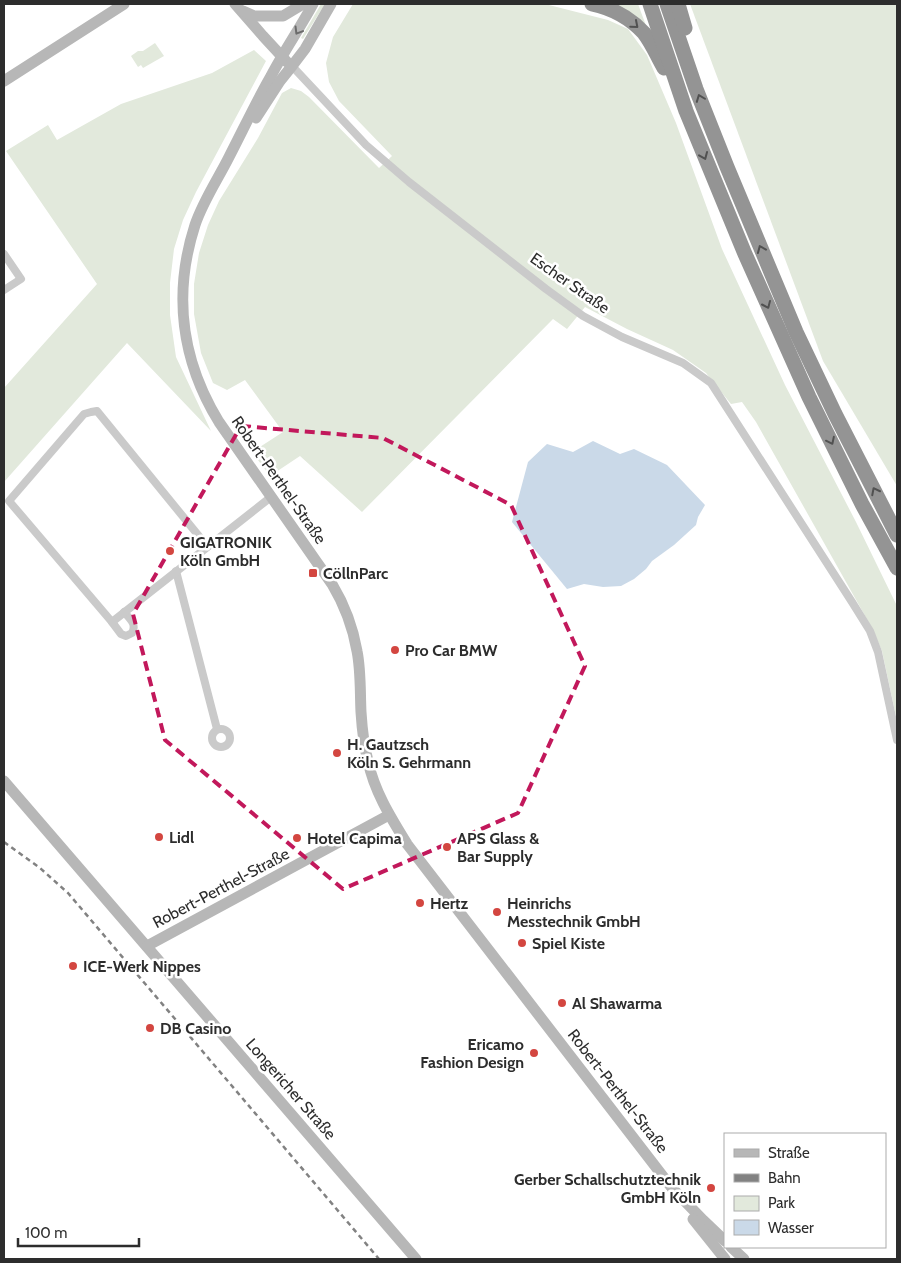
<svg xmlns="http://www.w3.org/2000/svg" width="901" height="1263" font-family="Cabin,sans-serif">
  <rect width="100%" height="100%" fill="#fff"/>
  <g fill="#e2e9dc">
    <path d="M 321,4 L 325,4 L 303,39 L 301,38 Z"/>
    <path d="M 353,4 L 545,4 L 608,20 L 628,29 L 647,55 L 676,123 L 722,249 L 785,385 L 856,522 L 897,606 L 897,721 L 882,651 L 873,630 L 756,422 L 742,402 L 731,404 L 706,373 L 673,350 L 627,329 L 585,307 L 567,329 L 553,319 L 362,512 L 300,456 L 270,476 L 252,452 L 283,432 L 245,380 L 227,390 L 213,383 L 201,353 L 194,314 L 194,284 L 199,253 L 208,225 L 219,201 L 258,138 L 282,93 L 291,88 L 301,91 L 309,97 L 379,168 L 392,156 L 339,101 L 329,82 L 326,63 L 333,37 Z"/>
    <path d="M 606,4 L 638,4 L 648,31 Z"/>
    <path d="M 690,4 L 897,4 L 897,486 L 823,361 Z"/>
    <path d="M 155,43 L 164,56 L 143,68 L 141,65 L 138,67 L 131,56 L 138,51 L 143,51 Z"/>
    <path d="M 254,50 L 266,61 L 196,192 L 183,220 L 174,249 L 170,283 L 170,315 L 176,357 L 211,431 L 127,343 L 4,482 L 4,388 L 97,284 L 6,151 L 48,125 L 57,140 L 121,104 L 212,73 Z"/>
  </g>
  <path fill="#cad9e8" d="M 593,441 L 620,454 L 634,449 L 667,465 L 705,505 L 698,517 L 696,525 L 674,545 L 652,561 L 646,569 L 634,579 L 621,586 L 603,587 L 584,584 L 567,589 L 512,522 L 528,462 L 547,444 L 573,452 Z"/>
  <g fill="none" stroke-linecap="round" stroke-linejoin="round">
    <g stroke="#cacaca" stroke-width="8">
      <path d="M 292,66 L 366,145 L 409,182 L 546,289 L 583,316 L 622,337 L 683,363 L 711,383 L 852,602 L 870,631 L 878,652 L 897,740"/>
      <path d="M 4,254 L 21,279 L 4,290"/>
      <path d="M 176,571 L 217,729"/>
      <path d="M 124,612 C 130,619 137,624 132,633 L 126,636 L 121,634 L 112,622 L 9,501 L 84,414 L 91,412 L 97,411 L 207,546"/>
      <path d="M 112,622 L 271,497"/>
      <circle cx="221" cy="738" r="9"/>
    </g>
    <g stroke="#b7b7b7" stroke-width="11">
      <path d="M 235,4 L 263,36 L 287,62"/>
      <path d="M 313,4 C 300,28 284,51 271,76 C 256,102 243,130 229,157 C 218,179 203,201 195,225 C 173,293 181,360 219,422 L 332,584 C 344,604 353,628 357,651 C 361,671 360,692 361,712 C 362,728 364,746 368,761 C 374,791 391,818 407,844 L 672,1188 L 703,1220 L 725,1241"/>
      <path d="M 243,11 L 254,16 L 283,16 L 303,4"/>
      <path d="M 4,81 L 124,4"/>
      <path d="M 256,118 L 280,81 L 292,66 L 305,49 L 331,4"/>
      <path d="M 4,781 L 416,1259"/>
      <path d="M 147,946 L 389,815"/>
      <path d="M 693,1219 L 725,1259"/>
      <path d="M 731,1247 L 744,1259"/>
    </g>
    <g stroke="#949494" stroke-width="15">
      <path d="M 592,4 C 611,8 630,18 644,33 C 652,43 657,56 664,68"/>
      <path d="M 650,4 L 686,111 L 745,254 L 809,397 L 862,504 L 897,568"/>
      <path d="M 667,4 L 696,89 L 727,167 L 796,332 L 835,414 L 897,535"/>
      <path d="M 678,4 L 685,28"/>
    </g>
    <path stroke="#828282" stroke-width="2.5" stroke-dasharray="5 4" stroke-linecap="butt" d="M 4,842 L 40,868 L 68,893 L 379,1259"/>
  </g>
  <defs><path id="oneway-chevron" d="M-2-3.5L2.5 0L-2 3.5" fill="none" stroke-width="1.6" stroke-linecap="round" stroke-linejoin="round" transform="scale(1.25)"/></defs>
  <g stroke="#515151">
    <use href="#oneway-chevron" transform="translate(635 25) rotate(41)"/>
    <use href="#oneway-chevron" transform="translate(700 98) rotate(-111)"/>
    <use href="#oneway-chevron" transform="translate(704 156) rotate(67)"/>
    <use href="#oneway-chevron" transform="translate(761 249) rotate(-113)"/>
    <use href="#oneway-chevron" transform="translate(767 305) rotate(66)"/>
    <use href="#oneway-chevron" transform="translate(831 441) rotate(64)"/>
    <use href="#oneway-chevron" transform="translate(875 491) rotate(-117)"/>
  </g>
  <use stroke="#6b6b6b" href="#oneway-chevron" transform="translate(298 31) rotate(121)"/>
  <path fill="none" stroke="#c2185b" stroke-width="4" stroke-dasharray="10 6" stroke-linejoin="round" d="M 241,426 L 383,438 L 511,505 L 585,666 L 518,813 L 343,889 L 165,740 L 133,614 Z"/>
  <g fill="#d34640" stroke="#fff" stroke-width="2">
    <circle cx="170" cy="551" r="5"/>
    <rect x="308" y="568" width="10" height="10" rx="2.5"/>
    <circle cx="395" cy="650" r="5"/>
    <circle cx="337" cy="753" r="5"/>
    <circle cx="159" cy="837" r="5"/>
    <circle cx="297" cy="838" r="5"/>
    <circle cx="447" cy="847" r="5"/>
    <circle cx="420" cy="903" r="5"/>
    <circle cx="497" cy="912" r="5"/>
    <circle cx="522" cy="943" r="5"/>
    <circle cx="73" cy="966" r="5"/>
    <circle cx="562" cy="1003" r="5"/>
    <circle cx="150" cy="1028" r="5"/>
    <circle cx="534" cy="1053" r="5"/>
    <circle cx="711" cy="1188" r="5"/>
  </g>
  <g text-anchor="middle" dominant-baseline="central" stroke-width="5" stroke-linejoin="round" paint-order="stroke">
    <g font-size="16" fill="#2d2d2d" stroke="#fff">
      <text transform="translate(570 283) rotate(35)">Escher Straße</text>
      <text transform="translate(279 480) rotate(55)">Robert-Perthel-Straße</text>
      <text transform="translate(221 888) rotate(-28)">Robert-Perthel-Straße</text>
      <text transform="translate(291 1089) rotate(49)">Longericher Straße</text>
      <text transform="translate(618 1091) rotate(52)">Robert-Perthel-Straße</text>
    </g>
    <g font-size="16" font-weight="bold" fill="#2d2d2d" stroke="#fff" text-anchor="start">
      <text x="180" y="542">GIGATRONIK<tspan x="180" dy="18">Köln GmbH</tspan></text>
      <text x="323" y="573">CöllnParc</text>
      <text x="405" y="650">Pro Car BMW</text>
      <text x="347" y="744">H. Gautzsch<tspan x="347" dy="18">Köln S. Gehrmann</tspan></text>
      <text x="169" y="837">Lidl</text>
      <text x="307" y="838">Hotel Capima</text>
      <text x="457" y="838">APS Glass &amp;<tspan x="457" dy="18">Bar Supply</tspan></text>
      <text x="430" y="903">Hertz</text>
      <text x="507" y="903">Heinrichs<tspan x="507" dy="18">Messtechnik GmbH</tspan></text>
      <text x="532" y="943">Spiel Kiste</text>
      <text x="83" y="966">ICE-Werk Nippes</text>
      <text x="572" y="1003">Al Shawarma</text>
      <text x="160" y="1028">DB Casino</text>
      <text x="524" y="1044" text-anchor="end">Ericamo<tspan x="524" dy="18">Fashion Design</tspan></text>
      <text x="701" y="1179" text-anchor="end">Gerber Schallschutztechnik<tspan x="701" dy="18">GmbH Köln</tspan></text>
    </g>
  </g>
  <rect width="901" height="1263" fill="none" stroke="#2d2d2d" stroke-width="10"/>
  <rect x="724" y="1133" width="162" height="115" fill="#ffffff" stroke="#ababab"/>
  <rect x="734" y="1149" width="25" height="8" fill="#b7b7b7" stroke="#ababab"/>
  <text x="768" y="1158" font-size="15" fill="#2d2d2d">Straße</text>
  <rect x="734" y="1174" width="25" height="8" fill="#828282" stroke="#ababab"/>
  <text x="768" y="1183" font-size="15" fill="#2d2d2d">Bahn</text>
  <rect x="734" y="1196" width="25" height="15" fill="#e2e9dc" stroke="#ababab"/>
  <text x="768" y="1208" font-size="15" fill="#2d2d2d">Park</text>
  <rect x="734" y="1220" width="25" height="15" fill="#cad9e8" stroke="#ababab"/>
  <text x="768" y="1233" font-size="15" fill="#2d2d2d">Wasser</text>
  <path d="M18 1238v8h121v-8" fill="none" stroke="#2d2d2d" stroke-width="2.5"/>
  <text x="25" y="1238" font-size="15" fill="#2d2d2d" stroke="#ffffff" stroke-width="4" paint-order="stroke">100 m</text>
</svg>
